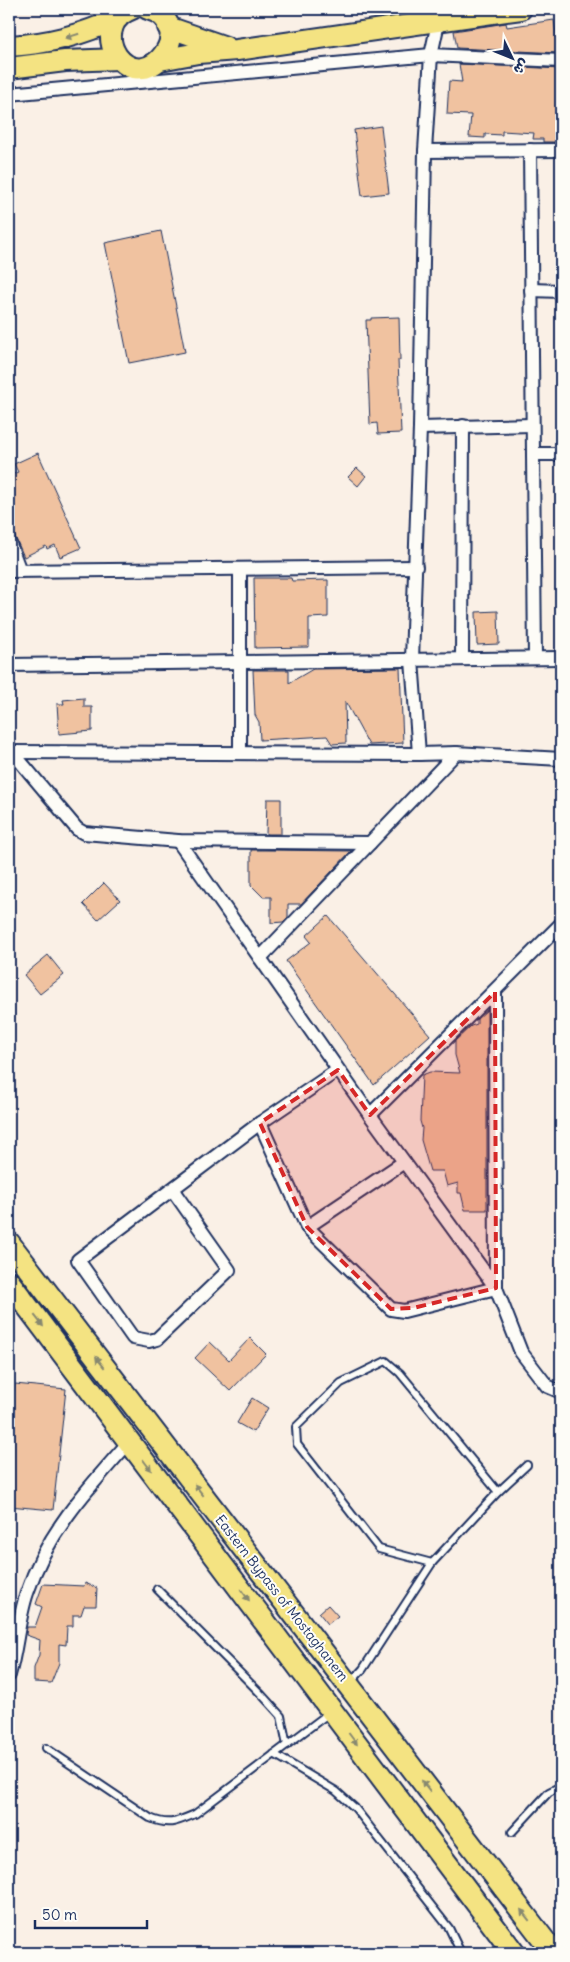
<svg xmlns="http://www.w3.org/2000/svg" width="570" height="1962" font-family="Delius,'Playpen Sans Arabic',sans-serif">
  <rect width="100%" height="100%" fill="#faf0e6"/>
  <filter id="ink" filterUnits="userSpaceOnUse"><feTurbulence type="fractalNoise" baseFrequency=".02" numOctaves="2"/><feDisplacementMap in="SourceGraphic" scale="10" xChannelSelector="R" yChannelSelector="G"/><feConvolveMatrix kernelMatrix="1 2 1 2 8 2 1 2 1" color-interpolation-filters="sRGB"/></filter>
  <g filter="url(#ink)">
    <g fill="#f0c2a0" stroke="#1b2f5e">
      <path d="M 554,20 L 559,53 L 457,48 L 454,31 L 506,23 L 507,27 Z"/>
      <path d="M 459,64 L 561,69 L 561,138 L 559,138 L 559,142 L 543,142 L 543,139 L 533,139 L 534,133 L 502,131 L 502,135 L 485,134 L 485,138 L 469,137 L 471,115 L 447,114 L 449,81 L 462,82 Z"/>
      <path d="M 381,126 L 389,193 L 362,196 L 354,130 Z"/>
      <path d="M 161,231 L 185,352 L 129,363 L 105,243 Z"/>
      <path d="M 399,317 L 400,360 L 398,360 L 401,433 L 378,434 L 377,423 L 370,424 L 366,320 L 371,320 L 371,318 Z"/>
      <path d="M 38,453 L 81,548 L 60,557 L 55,545 L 47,549 L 46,546 L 24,557 L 9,523 L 9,476 L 18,472 L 14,464 Z"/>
      <path d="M 357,468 L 366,476 L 358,486 L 348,477 Z"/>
      <path d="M 254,578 L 291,578 L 292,581 L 328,580 L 328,617 L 309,618 L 309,647 L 255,648 Z"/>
      <path d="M 498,611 L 499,644 L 477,645 L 476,612 Z"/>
      <path d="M 400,668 L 403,743 L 369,745 L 345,701 L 346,743 L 332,744 L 327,736 L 260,740 L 259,722 L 255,715 L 253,670 L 289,670 L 289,683 L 313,669 Z"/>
      <path d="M 84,698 L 84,707 L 92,707 L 92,731 L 59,734 L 57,704 L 64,704 L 63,700 Z"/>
      <path d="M 267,799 L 281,799 L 281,834 L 266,834 Z"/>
      <path d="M 251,850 L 265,850 L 351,851 L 301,904 L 288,904 L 288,917 L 283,922 L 271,923 L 271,897 L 263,897 L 251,885 Z"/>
      <path d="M 104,883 L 120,900 L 98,920 L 83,904 Z"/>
      <path d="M 328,916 L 430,1035 L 374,1085 L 286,961 L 311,942 L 306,936 Z"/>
      <path d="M 48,955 L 64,975 L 40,994 L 24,975 Z"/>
      <path d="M 487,1010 L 487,1210 L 465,1210 L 461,1193 L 458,1193 L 458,1183 L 447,1186 L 443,1171 L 430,1171 L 421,1140 L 422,1128 L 420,1121 L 422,1075 L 430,1072 L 460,1073 L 455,1055 L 455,1041 L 471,1026 L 477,1024 L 477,1019 Z"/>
      <path d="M 250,1338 L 266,1354 L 230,1391 L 195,1358 L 210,1342 L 229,1360 Z"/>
      <path d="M 15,1384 L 66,1389 L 53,1510 L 9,1506 L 9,1437 L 11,1437 L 14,1408 L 9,1408 L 9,1395 L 13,1395 Z"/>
      <path d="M 252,1398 L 268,1408 L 253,1432 L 237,1423 Z"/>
      <path d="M 85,1583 L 97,1588 L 96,1606 L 84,1606 L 81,1615 L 73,1615 L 73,1626 L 67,1626 L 66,1645 L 59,1644 L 59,1663 L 51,1683 L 34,1682 L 34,1668 L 39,1655 L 40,1640 L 26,1635 L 27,1627 L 35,1627 L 42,1607 L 36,1604 L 43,1584 L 84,1586 Z"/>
      <path d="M 328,1605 L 338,1616 L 328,1624 L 319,1613 Z"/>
    </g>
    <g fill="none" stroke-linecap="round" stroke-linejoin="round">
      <g stroke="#1b2f5e" stroke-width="10">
        <g id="service">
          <path d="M 432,1563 L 379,1549 L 297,1444 L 296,1427 L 341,1383 L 386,1361 L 400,1373 L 498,1492"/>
          <path d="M 157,1589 L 262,1695 L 281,1716 L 287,1745"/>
          <path d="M 351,1682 L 363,1669 L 432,1563 L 498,1492 L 527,1465"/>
          <path d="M 46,1748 L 150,1818 C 169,1826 176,1822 195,1814 L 329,1713"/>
          <path d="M 274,1754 L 336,1791 L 355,1808 L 449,1928 L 461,1953"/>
          <path d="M 512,1832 L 549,1792 L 561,1786"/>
        </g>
      </g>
      <g stroke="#1b2f5e" stroke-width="16">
        <g id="minor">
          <path d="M 9,94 L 431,55 L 561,61"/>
          <path d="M 530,150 L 535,658"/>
          <path d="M 425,151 L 561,150"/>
          <path d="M 531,290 L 561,291"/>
          <path d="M 420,428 L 532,425"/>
          <path d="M 533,454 L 561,454"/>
          <path d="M 9,542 L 20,571"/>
          <path d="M 9,571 L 416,567"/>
          <path d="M 462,659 L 463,426"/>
          <path d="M 9,665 L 561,658"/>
          <path d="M 9,748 L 77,829 L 84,833 L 178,841 L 370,843"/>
          <path d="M 12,752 L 419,754 L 456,753 L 561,759"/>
          <path d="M 240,753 L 240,569"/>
          <path d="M 419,754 L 412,660 L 420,428 L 425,151 L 431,55 L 441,9"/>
          <path d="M 178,841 L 370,1115 L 496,1288 L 521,1352 L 547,1386 L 561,1392"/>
          <path d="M 260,958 L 456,753"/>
          <path d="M 338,1070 L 260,1123 L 307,1227 L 391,1309 L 404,1311 L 496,1288 L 495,992"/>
          <path d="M 370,1115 L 561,924"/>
          <path d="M 172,1189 L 229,1270 L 157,1339 L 149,1341 L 133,1338 L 78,1260 L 260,1123"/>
          <path d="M 307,1227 L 404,1162"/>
          <path d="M 9,1675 C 17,1648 18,1619 27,1593 C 47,1532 88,1488 130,1441"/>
        </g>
      </g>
      <g stroke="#1b2f5e" stroke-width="24">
        <g id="primary">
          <path d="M 132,9 C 124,12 116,17 113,26 C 109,36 111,47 117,56 C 148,97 201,25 148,9"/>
          <path d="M 168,27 L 226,47"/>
          <path d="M 9,46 C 47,44 83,35 118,18"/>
          <path d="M 160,60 L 198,53 L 237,50 L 521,9"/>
          <path d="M 9,68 L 65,61 L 119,59"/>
        </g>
      </g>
      <g stroke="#1b2f5e" stroke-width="25">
        <g id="trunk">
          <path d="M 9,1243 L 554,1953"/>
          <path d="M 9,1282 L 514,1953"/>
        </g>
      </g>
      <use href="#service" stroke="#fdfcf7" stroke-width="6"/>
      <use href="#minor" stroke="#fdfcf7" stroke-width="12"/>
      <use href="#primary" stroke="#f4e382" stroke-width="20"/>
      <use href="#trunk" stroke="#f4e382" stroke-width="21"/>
    </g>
    <defs><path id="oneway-solid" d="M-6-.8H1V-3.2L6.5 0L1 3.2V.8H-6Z" transform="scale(1.25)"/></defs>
    <g fill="#888970">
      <use href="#oneway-solid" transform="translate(72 36) rotate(163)"/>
      <use href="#oneway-solid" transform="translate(39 1321) rotate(52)"/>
      <use href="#oneway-solid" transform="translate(100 1362) rotate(-128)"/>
      <use href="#oneway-solid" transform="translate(147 1465) rotate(53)"/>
      <use href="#oneway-solid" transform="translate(199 1490) rotate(-128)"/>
      <use href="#oneway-solid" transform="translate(245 1595) rotate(53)"/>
      <use href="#oneway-solid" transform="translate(353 1739) rotate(53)"/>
      <use href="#oneway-solid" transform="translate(426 1786) rotate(-128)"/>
      <use href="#oneway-solid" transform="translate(525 1915) rotate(-128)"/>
    </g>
  </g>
  <path fill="#d62828" fill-opacity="0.2" stroke="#d62828" stroke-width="4" stroke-dasharray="10 6" stroke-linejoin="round" d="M 495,992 L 496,1288 L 413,1308 L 391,1309 L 307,1227 L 260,1123 L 338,1070 L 370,1115 Z"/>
  <g text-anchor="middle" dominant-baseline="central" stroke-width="4" stroke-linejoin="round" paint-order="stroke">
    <g font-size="14" fill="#1b2f5e" stroke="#fdfcf7">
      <text transform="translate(282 1598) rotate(52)">Eastern Bypass of Mostaghanem</text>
    </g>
  </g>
  <rect width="570" height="1962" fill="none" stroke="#fdfcf7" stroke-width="30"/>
  <rect x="15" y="15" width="540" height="1932" fill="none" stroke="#1b2f5e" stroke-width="2" filter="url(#ink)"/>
  <g transform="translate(512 58) rotate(133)" stroke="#fdfcf7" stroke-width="4" paint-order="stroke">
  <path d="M0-4L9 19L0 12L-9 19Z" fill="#1b2f5e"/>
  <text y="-8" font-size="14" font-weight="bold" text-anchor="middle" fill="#1b2f5e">ش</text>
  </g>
  <path d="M35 1920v8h112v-8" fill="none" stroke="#1b2f5e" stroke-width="2.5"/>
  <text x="42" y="1920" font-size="15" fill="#1b2f5e" stroke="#fdfcf7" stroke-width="4" paint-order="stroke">50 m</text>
</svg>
